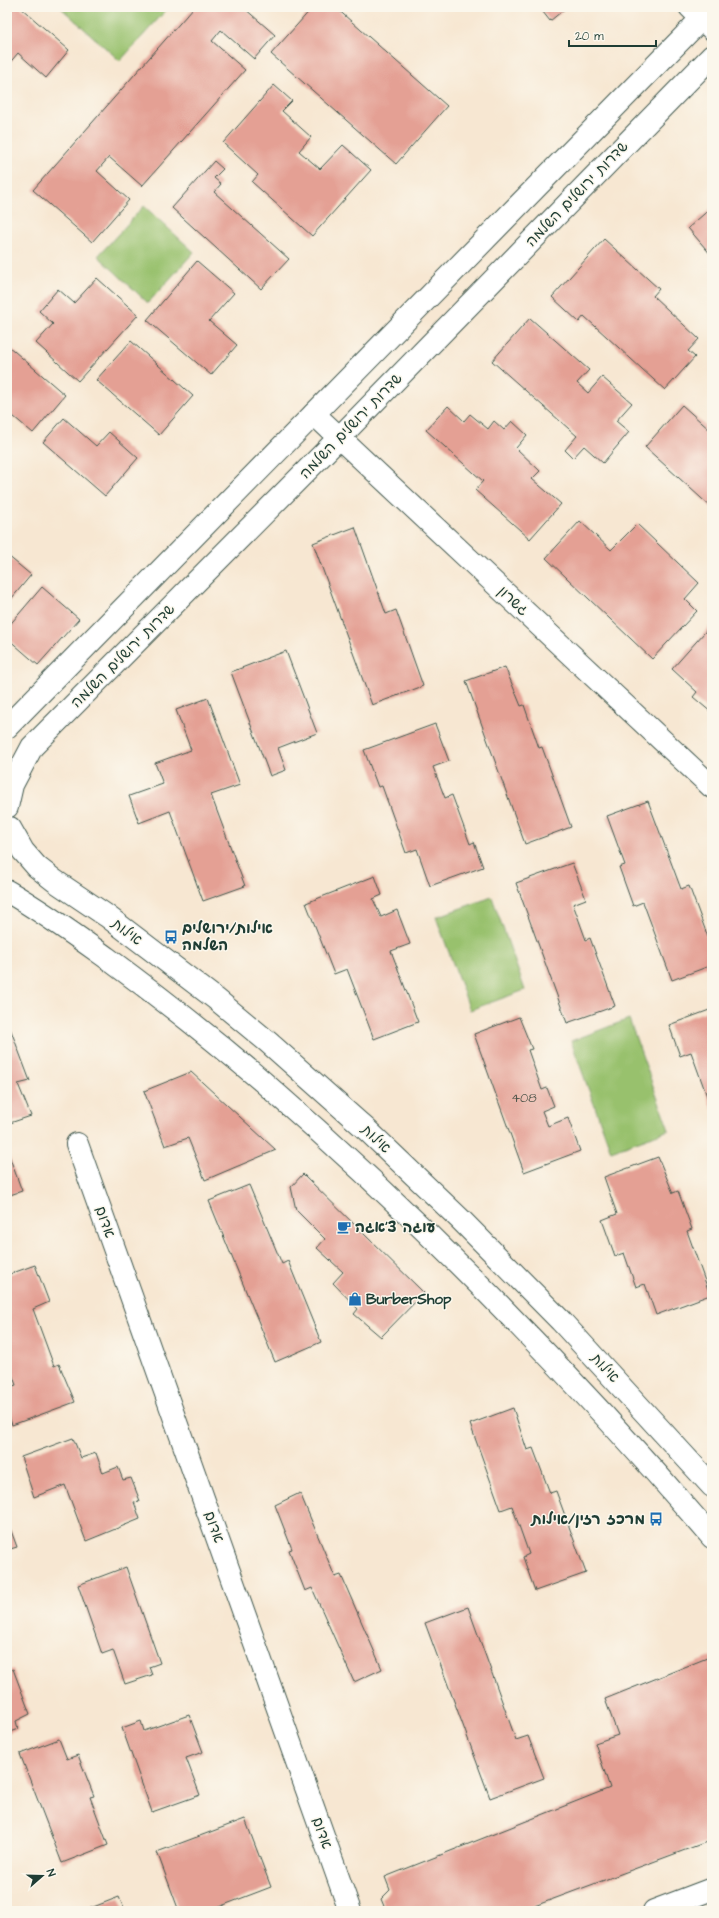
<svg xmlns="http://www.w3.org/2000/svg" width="719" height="1918" font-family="'Architects Daughter','Playpen Sans Hebrew',sans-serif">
  <rect width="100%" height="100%" fill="#fbf7ec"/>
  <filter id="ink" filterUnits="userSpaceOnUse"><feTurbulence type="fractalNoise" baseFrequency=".025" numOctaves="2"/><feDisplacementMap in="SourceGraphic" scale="8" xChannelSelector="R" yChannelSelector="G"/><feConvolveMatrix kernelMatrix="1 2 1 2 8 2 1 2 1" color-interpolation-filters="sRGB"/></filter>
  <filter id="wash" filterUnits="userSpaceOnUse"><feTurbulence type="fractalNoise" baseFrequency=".012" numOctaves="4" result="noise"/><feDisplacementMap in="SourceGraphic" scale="16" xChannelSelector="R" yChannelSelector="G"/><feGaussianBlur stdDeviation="0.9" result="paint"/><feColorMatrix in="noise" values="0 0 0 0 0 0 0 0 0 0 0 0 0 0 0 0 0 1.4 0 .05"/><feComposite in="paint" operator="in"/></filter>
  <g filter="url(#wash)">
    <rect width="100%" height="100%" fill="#f7e7d2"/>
    <g fill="#98c16d" stroke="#5c7f50">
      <path d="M 60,7 L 169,7 L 120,61 Z"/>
      <path d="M 144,206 L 194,252 L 148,303 L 98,256 Z"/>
      <path d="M 492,897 L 525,990 L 470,1010 L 436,917 Z"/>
      <path d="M 629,1019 L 669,1130 L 611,1151 L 571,1041 Z"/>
    </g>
    <g id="blocks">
      <g fill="#e4a094">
        <path d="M 7,7 L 20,7 L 69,50 L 46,78 L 18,53 L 7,66 Z"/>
        <path d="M 194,7 L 245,7 L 244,8 L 275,35 L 254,59 L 221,30 L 212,41 L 245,70 L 142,186 L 109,157 L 97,171 L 129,200 L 92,242 L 33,190 Z"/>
        <path d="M 313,7 L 335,7 L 447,106 L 396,164 L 271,54 Z"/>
        <path d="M 539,7 L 567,7 L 550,21 Z"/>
        <path d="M 274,85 L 292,101 L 282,111 L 311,137 L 299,151 L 320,169 L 343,145 L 371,170 L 312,236 L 252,182 L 258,175 L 223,143 Z"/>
        <path d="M 214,161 L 223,169 L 214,178 L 221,184 L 214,192 L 289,259 L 261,289 L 172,208 Z"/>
        <path d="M 712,207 L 712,256 L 688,228 Z"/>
        <path d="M 604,239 L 659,289 L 653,296 L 699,339 L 688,351 L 695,357 L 665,390 L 584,316 L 579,322 L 552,297 Z"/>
        <path d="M 197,261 L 234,293 L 209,321 L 237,345 L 211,375 L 147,320 Z"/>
        <path d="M 97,278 L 138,315 L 78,381 L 36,343 L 53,324 L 39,311 L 58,289 L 74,303 Z"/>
        <path d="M 530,318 L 589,370 L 577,383 L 588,393 L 602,377 L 632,403 L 616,421 L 629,432 L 603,463 L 584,446 L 573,458 L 565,450 L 577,436 L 492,361 Z"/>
        <path d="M 131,341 L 193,396 L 159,435 L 96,380 Z"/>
        <path d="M 7,345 L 65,395 L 33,433 L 7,411 Z"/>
        <path d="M 682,405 L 711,431 L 712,430 L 712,508 L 645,447 Z"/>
        <path d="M 448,406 L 464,421 L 470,414 L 488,429 L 494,421 L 504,430 L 512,421 L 527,435 L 516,448 L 540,471 L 532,479 L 561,504 L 530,539 L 475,490 L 483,481 L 426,430 Z"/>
        <path d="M 64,418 L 96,446 L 109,432 L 138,458 L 105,496 L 43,442 Z"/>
        <path d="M 580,521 L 611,550 L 637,524 L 699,583 L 685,599 L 697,611 L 652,659 L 546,558 Z"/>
        <path d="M 355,527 L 386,614 L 396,610 L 423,686 L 372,705 L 313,543 Z"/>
        <path d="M 7,555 L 31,575 L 7,604 Z"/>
        <path d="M 42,587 L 79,619 L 38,665 L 7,638 L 7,628 Z"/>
        <path d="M 712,624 L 712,713 L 693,697 L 697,692 L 672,669 Z"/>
        <path d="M 286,651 L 317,733 L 278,748 L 286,770 L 270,776 L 231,672 Z"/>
        <path d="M 505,667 L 521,706 L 524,705 L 539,748 L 542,747 L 571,827 L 525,844 L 466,681 Z"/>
        <path d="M 208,698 L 240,785 L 211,795 L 245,886 L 203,901 L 170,811 L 139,823 L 129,796 L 163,784 L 155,763 L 191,750 L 176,710 Z"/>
        <path d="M 435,724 L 449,761 L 433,767 L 445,798 L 452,795 L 470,844 L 474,842 L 483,867 L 430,886 L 417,849 L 406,853 L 382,786 L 378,787 L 364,750 Z"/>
        <path d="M 648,801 L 681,889 L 689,886 L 712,948 L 712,965 L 672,980 L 643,902 L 633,906 L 619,867 L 625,865 L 607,816 Z"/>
        <path d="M 572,863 L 586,899 L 573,904 L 586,940 L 590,938 L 615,1006 L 567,1023 L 516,883 Z"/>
        <path d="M 375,876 L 382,895 L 373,899 L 381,917 L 397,910 L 410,944 L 391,951 L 418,1022 L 374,1039 L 347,969 L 334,974 L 306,903 Z"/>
        <path d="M 712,1009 L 712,1110 L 691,1052 L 680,1056 L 669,1025 Z"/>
        <path d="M 519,1017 L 532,1049 L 528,1050 L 542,1090 L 547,1088 L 554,1106 L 542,1111 L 548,1126 L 568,1118 L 580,1151 L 524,1172 L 474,1034 Z"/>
        <path d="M 7,1020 L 30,1081 L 18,1084 L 31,1116 L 7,1124 Z"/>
        <path d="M 191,1072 L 276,1150 L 205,1180 L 188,1138 L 165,1146 L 144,1091 Z"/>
        <path d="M 7,1150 L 22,1191 L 7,1196 Z"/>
        <path d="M 658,1157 L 673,1193 L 678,1191 L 692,1229 L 687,1231 L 710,1295 L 656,1315 L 645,1284 L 636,1287 L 624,1253 L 615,1256 L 602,1220 L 617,1214 L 604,1177 Z"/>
        <path d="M 303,1174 L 424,1293 L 381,1337 L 354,1314 L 358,1309 L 333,1283 L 343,1272 L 317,1248 L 325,1239 L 296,1210 L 291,1187 Z"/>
        <path d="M 249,1185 L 282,1264 L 288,1261 L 321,1342 L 275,1362 L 209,1201 Z"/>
        <path d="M 35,1265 L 49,1302 L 33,1309 L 54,1366 L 59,1364 L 75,1402 L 12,1425 L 7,1411 L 7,1388 L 16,1385 L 7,1361 L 7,1275 Z"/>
        <path d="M 513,1408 L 527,1450 L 533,1448 L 550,1493 L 556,1491 L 586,1573 L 535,1591 L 523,1557 L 529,1554 L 512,1506 L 501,1510 L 470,1424 Z"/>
        <path d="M 73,1438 L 81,1458 L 96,1453 L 103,1473 L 118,1467 L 123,1480 L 131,1478 L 140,1501 L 134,1502 L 140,1519 L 86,1541 L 65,1485 L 34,1497 L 21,1457 Z"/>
        <path d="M 300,1493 L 335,1577 L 341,1575 L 382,1669 L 354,1682 L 312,1588 L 305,1591 L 289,1550 L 292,1549 L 275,1505 Z"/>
        <path d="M 7,1520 L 17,1547 L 7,1550 Z"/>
        <path d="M 126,1567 L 160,1663 L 149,1667 L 152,1675 L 125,1684 L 113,1650 L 102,1654 L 78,1585 Z"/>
        <path d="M 468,1607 L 516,1740 L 528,1736 L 544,1778 L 490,1798 L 425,1623 Z"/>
        <path d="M 712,1656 L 712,1840 L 521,1911 L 386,1911 L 381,1899 L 390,1890 L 385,1877 L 610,1788 L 595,1743 L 618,1735 L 605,1699 Z"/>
        <path d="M 13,1669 L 30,1714 L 16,1721 L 18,1729 L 7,1733 L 7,1672 Z"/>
        <path d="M 189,1715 L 203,1752 L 186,1758 L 200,1795 L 152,1812 L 122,1728 L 141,1721 L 144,1731 Z"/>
        <path d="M 59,1739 L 67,1759 L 78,1755 L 94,1796 L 90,1797 L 108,1845 L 62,1863 L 20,1754 Z"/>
        <path d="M 245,1819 L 271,1887 L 208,1911 L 179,1911 L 157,1852 Z"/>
        <path d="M 119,1897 L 125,1911 L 83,1911 Z"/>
      </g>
    </g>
  </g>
  <g filter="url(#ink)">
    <use href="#blocks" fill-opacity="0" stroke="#3f564c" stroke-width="1"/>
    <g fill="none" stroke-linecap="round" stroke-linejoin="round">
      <g stroke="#3f564c" stroke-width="24">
        <g id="minor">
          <path d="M 690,7 L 712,29"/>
          <path d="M 314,414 L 712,787"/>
          <path d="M 77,1144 L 350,1911"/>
        </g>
      </g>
      <g stroke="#3f564c" stroke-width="24">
        <g id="tertiary">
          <path d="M 7,727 L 712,8"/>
          <path d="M 7,807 L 12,785 L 32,747 L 339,438 L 712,56"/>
          <path d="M 10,828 L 23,851 L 37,867 L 55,881 L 107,916 L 216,999 L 268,1042 L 367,1130 L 460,1219 L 561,1321 L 712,1486"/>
          <path d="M 7,891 C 42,911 75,935 107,958 C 160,997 212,1038 262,1081 C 423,1221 573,1375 712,1537"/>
          <path d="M 654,1911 L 712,1889"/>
        </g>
      </g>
      <use href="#minor" stroke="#fff" stroke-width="22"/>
      <use href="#tertiary" stroke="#fff" stroke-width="22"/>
    </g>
  </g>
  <defs>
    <g id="bus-bare" transform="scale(1.08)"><path d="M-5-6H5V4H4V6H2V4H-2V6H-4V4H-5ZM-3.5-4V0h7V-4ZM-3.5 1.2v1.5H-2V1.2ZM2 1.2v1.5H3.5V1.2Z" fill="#1f6fb2" stroke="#fbf7ec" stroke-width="2.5" paint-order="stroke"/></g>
    <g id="cafe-bare" transform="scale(1.08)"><path d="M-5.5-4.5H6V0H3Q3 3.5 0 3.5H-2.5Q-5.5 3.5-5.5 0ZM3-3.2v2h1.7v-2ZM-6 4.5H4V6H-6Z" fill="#1f6fb2" stroke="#fbf7ec" stroke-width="2.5" paint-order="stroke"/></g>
    <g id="shop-bare" transform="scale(1.08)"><path d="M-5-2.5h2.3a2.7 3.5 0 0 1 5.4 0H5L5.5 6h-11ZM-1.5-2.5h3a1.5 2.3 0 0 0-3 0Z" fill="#1f6fb2" stroke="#fbf7ec" stroke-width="2.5" paint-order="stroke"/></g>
  </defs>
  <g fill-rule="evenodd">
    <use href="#bus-bare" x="171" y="937"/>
    <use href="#cafe-bare" x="344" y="1227"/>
    <use href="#shop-bare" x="355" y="1299"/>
    <use href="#bus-bare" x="656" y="1519"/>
  </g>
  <g text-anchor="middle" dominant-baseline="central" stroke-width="3" stroke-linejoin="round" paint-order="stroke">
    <g font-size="13" fill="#50564c">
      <text x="524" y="1098">408</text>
    </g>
    <g font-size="15" fill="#1f3d34" stroke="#fbf7ec">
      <text transform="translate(577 194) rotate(-46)">שדרות ירושלים השלמה</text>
      <text transform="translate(351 426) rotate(-46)">שדרות ירושלים השלמה</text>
      <text transform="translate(513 601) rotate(43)">גשרון</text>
      <text transform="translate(123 656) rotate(-45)">שדרות ירושלים השלמה</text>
      <text transform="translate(127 932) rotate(37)">אילות</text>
      <text transform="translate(376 1139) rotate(43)">אילות</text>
      <text transform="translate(105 1222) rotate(70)">אדום</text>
      <text transform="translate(605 1368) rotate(47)">אילות</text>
      <text transform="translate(214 1527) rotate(70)">אדום</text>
      <text transform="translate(322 1833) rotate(70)">אדום</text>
    </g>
    <g font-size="15" font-weight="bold" fill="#1f3d34" stroke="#fbf7ec" text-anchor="start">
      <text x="182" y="928">אילות/ירושלים<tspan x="182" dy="17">השלמה</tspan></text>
      <text x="355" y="1227">עוגה צ'אגה</text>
      <text x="366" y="1299">BurberShop</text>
      <text x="645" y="1519" text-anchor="end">מרכז רזין/אילות</text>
    </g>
  </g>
  <rect width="719" height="1918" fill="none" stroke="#fbf7ec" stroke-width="24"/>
  <g transform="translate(42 1876) rotate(70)" stroke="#fbf7ec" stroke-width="3" paint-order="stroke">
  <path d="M0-3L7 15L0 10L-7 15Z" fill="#1f3d34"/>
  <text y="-6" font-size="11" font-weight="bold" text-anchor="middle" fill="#1f3d34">N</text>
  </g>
  <path d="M569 40v6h87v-6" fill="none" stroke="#1f3d34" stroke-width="2"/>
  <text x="575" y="40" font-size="12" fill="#1f3d34" stroke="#fbf7ec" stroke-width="3" paint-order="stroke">20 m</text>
</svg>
